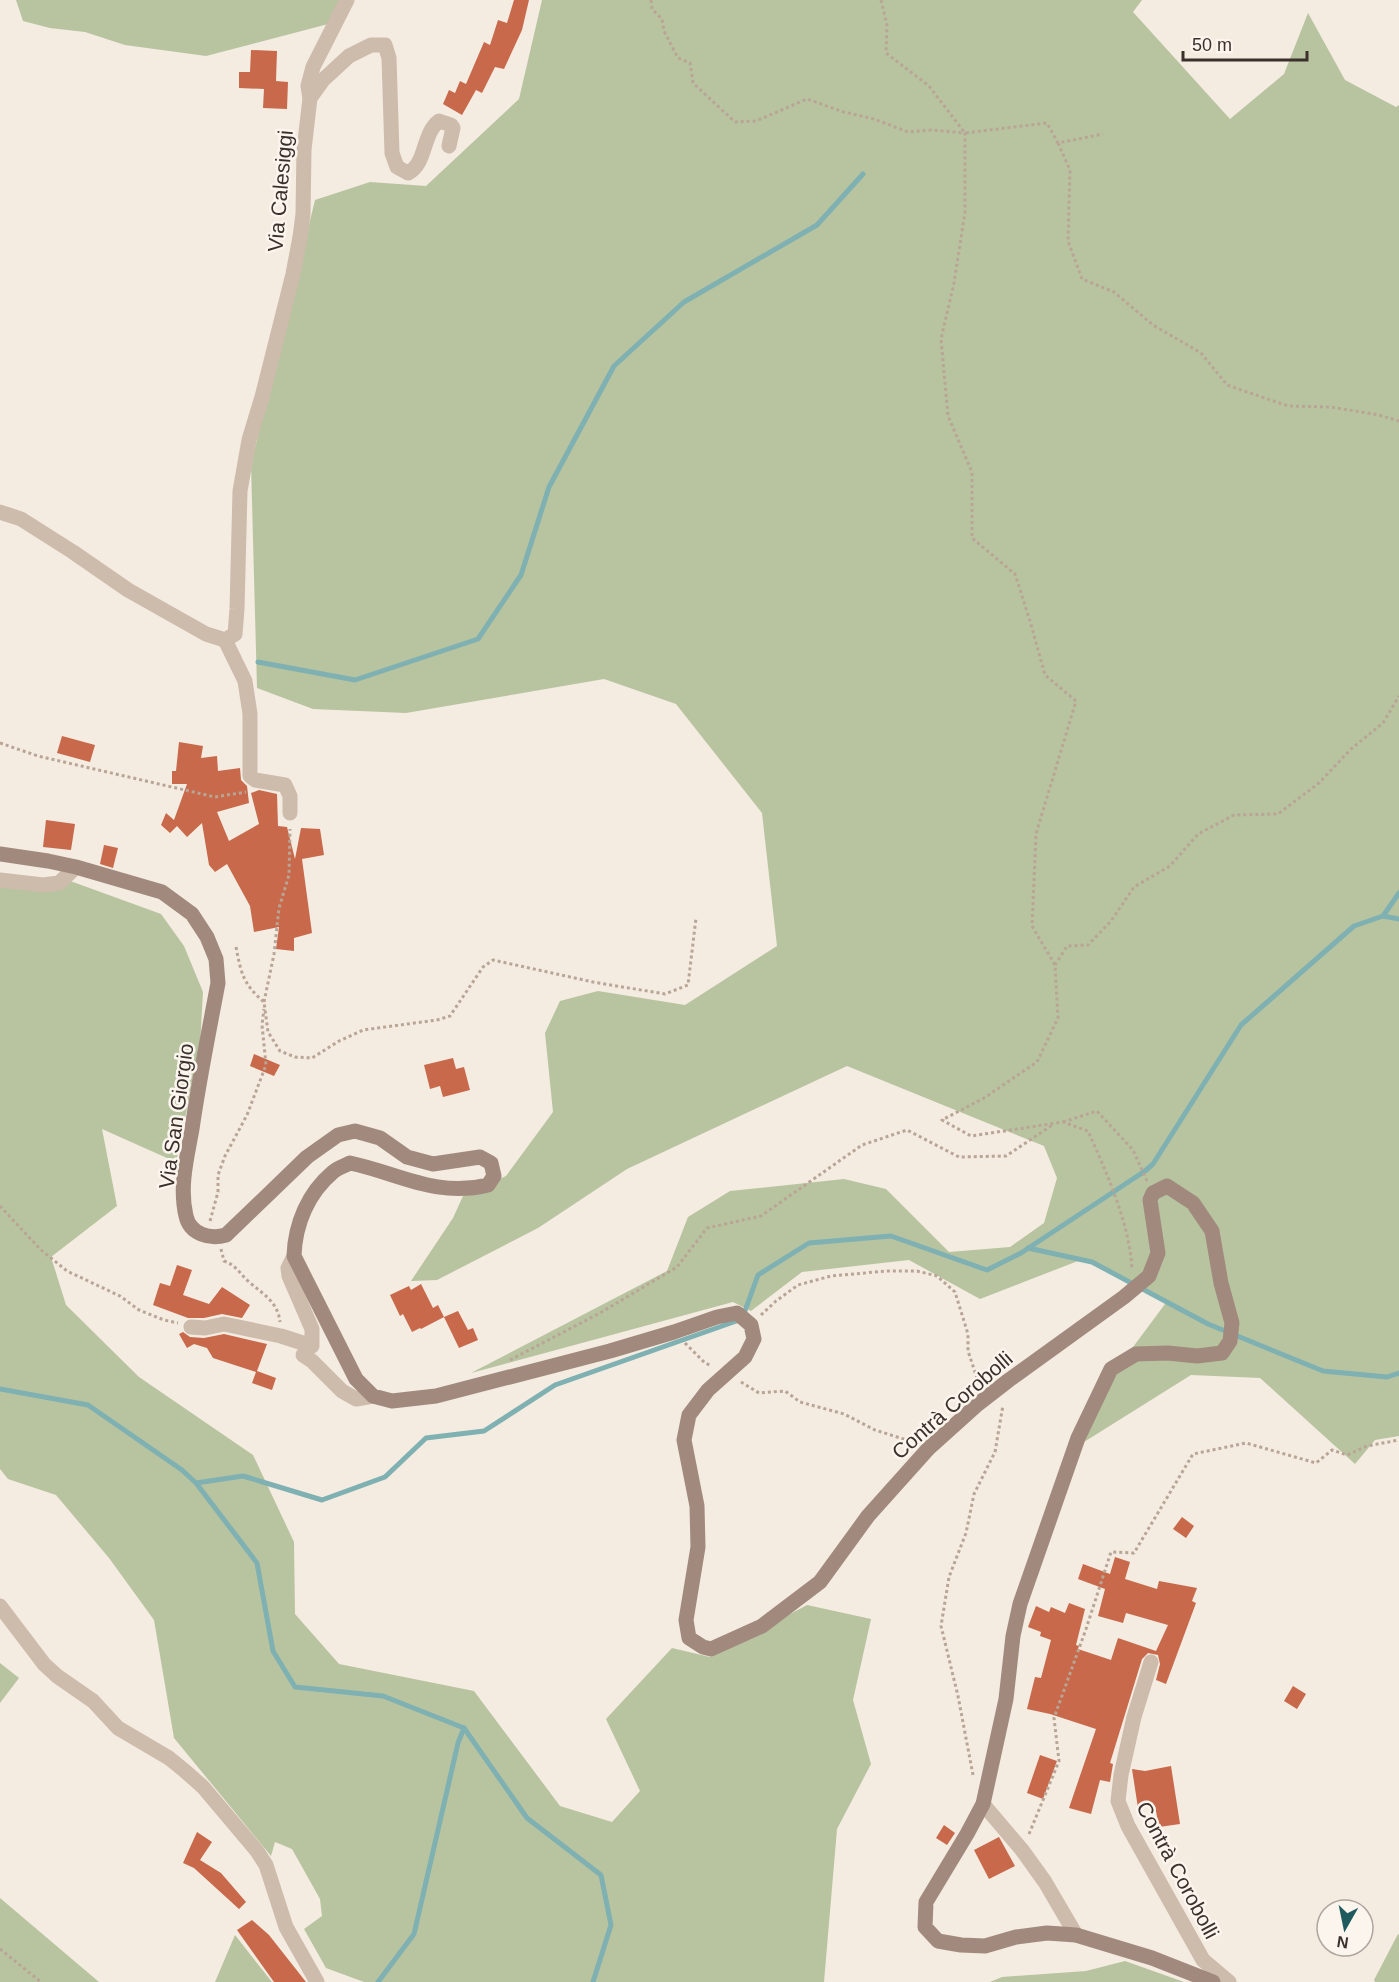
<svg xmlns="http://www.w3.org/2000/svg" width="1399" height="1982" font-family="Arial,sans-serif">
  <rect width="100%" height="100%" fill="#f4ebe1"/>
  <g fill="#b8c4a0">
    <path d="M 16,0 L 343,0 L 332,23 L 206,56 L 125,45 L 85,32 L 50,28 L 23,21 Z"/>
    <path d="M 542,0 L 1142,0 L 1133,12 L 1230,119 L 1284,74 L 1308,13 L 1345,80 L 1396,107 L 1399,105 L 1399,1436 L 1375,1440 L 1355,1464 L 1260,1378 L 1191,1375 L 1084,1442 L 1110,1378 L 1168,1300 L 1083,1259 L 980,1299 L 909,1260 L 802,1272 L 751,1311 L 733,1302 L 471,1373 L 667,1271 L 688,1217 L 730,1191 L 844,1179 L 886,1189 L 949,1252 L 1010,1247 L 1044,1223 L 1057,1178 L 1044,1146 L 847,1066 L 627,1169 L 538,1228 L 437,1280 L 411,1281 L 453,1218 L 463,1196 L 506,1176 L 553,1112 L 545,1033 L 560,1001 L 598,991 L 685,1005 L 777,946 L 762,813 L 676,704 L 604,679 L 406,713 L 313,709 L 257,688 L 251,464 L 315,200 L 370,182 L 426,186 L 519,99 Z"/>
    <path d="M 62,878 L 161,914 L 184,946 L 203,992 L 200,1046 L 176,1162 L 102,1129 L 117,1206 L 51,1257 L 66,1305 L 139,1377 L 253,1455 L 294,1542 L 295,1614 L 339,1664 L 474,1691 L 560,1806 L 612,1822 L 640,1791 L 606,1719 L 672,1648 L 710,1657 L 807,1605 L 871,1619 L 853,1700 L 871,1764 L 837,1829 L 824,1982 L 364,1982 L 326,1968 L 304,1929 L 322,1916 L 320,1899 L 292,1849 L 275,1842 L 271,1856 L 174,1738 L 154,1620 L 109,1558 L 56,1495 L 8,1479 L 0,1469 L 0,884 Z"/>
    <path d="M 0,1663 L 19,1678 L 0,1703 Z"/>
    <path d="M 0,1898 L 99,1982 L 0,1982 Z"/>
    <path d="M 1398,1934 L 1399,1935 L 1399,1982 L 1375,1982 L 1374,1980 Z"/>
    <path d="M 235,1935 L 272,1982 L 215,1982 Z"/>
    <path d="M 1125,1961 L 1184,1982 L 990,1982 L 1002,1977 L 1086,1971 Z"/>
  </g>
  <g fill="none" stroke-linecap="round" stroke-linejoin="round">
    <g stroke="#7fb0b2" stroke-width="5">
      <path d="M 258,662 L 355,680 L 478,639 L 521,575 L 549,487 L 614,366 L 684,302 L 817,225 L 863,174"/>
      <path d="M 1383,916 L 1399,893"/>
      <path d="M 1028,1248 L 1092,1262 L 1208,1324 L 1323,1371 L 1387,1377 L 1399,1373"/>
      <path d="M 0,1389 L 88,1405 L 182,1470 L 196,1483 L 257,1563 L 273,1651 L 295,1687 L 383,1696 L 464,1728 L 527,1818 L 601,1875 L 611,1925 L 593,1982"/>
      <path d="M 196,1483 L 243,1476 L 322,1500 L 385,1477 L 426,1438 L 484,1431 L 555,1385 L 742,1319 L 758,1275 L 809,1243 L 891,1236 L 987,1270 L 1021,1253 L 1145,1171 L 1153,1164 L 1241,1025 L 1354,926 L 1383,916 L 1399,919"/>
      <path d="M 378,1982 L 414,1934 L 458,1743 L 464,1728"/>
    </g>
  </g>
  <g fill="#c8694b">
    <path d="M 514,0 L 529,0 L 522,30 L 504,69 L 495,67 L 482,93 L 476,90 L 462,115 L 443,104 L 449,90 L 455,93 L 460,81 L 466,84 L 484,42 L 490,45 L 498,20 L 507,23 Z"/>
    <path d="M 251,50 L 277,51 L 276,81 L 288,82 L 287,109 L 263,108 L 264,89 L 239,88 L 239,72 L 250,72 Z"/>
    <path d="M 62,736 L 95,745 L 90,762 L 57,753 Z"/>
    <path d="M 179,742 L 203,746 L 201,758 L 217,756 L 218,771 L 240,768 L 241,780 L 247,786 L 249,803 L 217,812 L 229,841 L 259,824 L 251,793 L 259,790 L 277,794 L 278,826 L 287,827 L 295,859 L 301,828 L 320,829 L 324,855 L 302,859 L 312,933 L 294,938 L 294,951 L 276,949 L 279,927 L 254,932 L 250,906 L 227,864 L 215,872 L 209,865 L 202,823 L 187,837 L 177,826 L 170,833 L 161,825 L 166,813 L 174,820 L 187,784 L 172,784 L 172,771 L 176,771 Z"/>
    <path d="M 46,820 L 75,824 L 71,850 L 43,847 Z"/>
    <path d="M 104,845 L 118,848 L 113,868 L 100,864 Z"/>
    <path d="M 254,1054 L 280,1065 L 274,1076 L 250,1066 Z"/>
    <path d="M 453,1058 L 456,1069 L 464,1067 L 470,1090 L 443,1097 L 440,1086 L 430,1089 L 424,1065 Z"/>
    <path d="M 177,1265 L 192,1270 L 183,1295 L 209,1304 L 222,1287 L 250,1305 L 242,1318 L 222,1314 L 204,1318 L 188,1318 L 153,1305 L 160,1283 L 170,1286 Z"/>
    <path d="M 421,1284 L 433,1308 L 438,1305 L 444,1317 L 458,1311 L 468,1330 L 473,1328 L 478,1340 L 459,1348 L 444,1317 L 421,1329 L 420,1328 L 412,1332 L 403,1314 L 400,1316 L 390,1295 L 409,1286 L 411,1290 Z"/>
    <path d="M 183,1332 L 190,1337 L 204,1338 L 224,1334 L 267,1344 L 257,1371 L 276,1378 L 272,1390 L 252,1383 L 256,1372 L 213,1358 L 207,1348 L 194,1344 L 187,1348 L 179,1334 Z"/>
    <path d="M 1182,1517 L 1194,1526 L 1186,1538 L 1173,1529 Z"/>
    <path d="M 1115,1557 L 1130,1562 L 1125,1579 L 1157,1589 L 1159,1581 L 1197,1588 L 1192,1601 L 1196,1603 L 1166,1684 L 1156,1680 L 1160,1664 L 1158,1655 L 1148,1653 L 1142,1659 L 1110,1763 L 1113,1764 L 1110,1782 L 1100,1780 L 1091,1814 L 1069,1808 L 1096,1729 L 1050,1714 L 1027,1709 L 1035,1677 L 1041,1678 L 1051,1640 L 1040,1636 L 1041,1632 L 1028,1627 L 1036,1606 L 1049,1612 L 1051,1607 L 1065,1613 L 1069,1603 L 1085,1609 L 1076,1645 L 1079,1646 L 1078,1649 L 1111,1660 L 1118,1638 L 1156,1651 L 1168,1625 L 1126,1613 L 1123,1623 L 1098,1616 L 1105,1589 L 1078,1579 L 1083,1564 L 1110,1574 Z"/>
    <path d="M 1293,1686 L 1306,1694 L 1297,1709 L 1284,1701 Z"/>
    <path d="M 1040,1755 L 1057,1761 L 1043,1799 L 1027,1793 Z"/>
    <path d="M 1171,1766 L 1180,1824 L 1159,1827 L 1155,1806 L 1138,1808 L 1132,1769 L 1145,1771 Z"/>
    <path d="M 944,1825 L 955,1833 L 947,1845 L 936,1838 Z"/>
    <path d="M 197,1832 L 212,1842 L 200,1860 L 221,1873 L 246,1902 L 239,1909 L 194,1868 L 183,1863 Z"/>
    <path d="M 999,1837 L 1015,1866 L 989,1879 L 974,1850 Z"/>
    <path d="M 252,1920 L 269,1935 L 306,1982 L 274,1982 L 237,1930 Z"/>
  </g>
  <g fill="none" stroke-linecap="round" stroke-linejoin="round">
    <g stroke="#b9a596" stroke-width="3" stroke-dasharray="3 3" stroke-linecap="butt">
      <path d="M 651,0 L 652,9 L 662,19 L 664,31 L 678,58 L 690,63 L 693,83 L 735,122 L 756,121 L 807,99 L 844,112 L 874,119 L 908,132 L 932,130 L 965,133 L 965,212 L 954,283 L 941,339 L 948,416 L 972,472 L 972,538 L 1015,574 L 1030,621 L 1045,675 L 1076,701 L 1036,834 L 1032,926 L 1055,965 L 1058,1018 L 1037,1062 L 984,1098 L 942,1120 L 971,1136 L 1063,1122 L 1088,1131 C 1106,1171 1130,1225 1132,1269"/>
      <path d="M 881,0 L 887,25 L 886,53 L 929,86 L 965,133 L 1047,123 L 1058,143 L 1103,134"/>
      <path d="M 1058,143 L 1070,170 L 1068,241 L 1082,279 L 1114,292 L 1153,325 L 1201,353 L 1227,385 L 1288,406 L 1331,407 L 1379,415 L 1399,421"/>
      <path d="M 0,743 L 38,756 L 215,797 L 246,792"/>
      <path d="M 236,947 C 241,973 243,984 264,1002 L 268,1032 L 280,1051 L 295,1057 L 312,1058 L 339,1041 L 363,1030 L 437,1020 L 450,1016 L 483,967 L 493,960 L 593,982 L 665,994 L 688,985 L 696,918"/>
      <path d="M 1055,965 L 1067,946 L 1088,945 L 1111,921 L 1134,887 L 1170,866 L 1198,834 L 1234,815 L 1278,814 L 1319,783 L 1351,749 L 1383,723 L 1399,696"/>
      <path d="M 264,1002 L 274,954 L 279,908 L 289,875 L 290,829"/>
      <path d="M 1063,1122 L 1097,1111 L 1133,1150 L 1147,1181"/>
      <path d="M 0,1206 L 40,1249 L 67,1271 L 120,1296 L 139,1310 L 164,1320 L 178,1323"/>
      <path d="M 210,1221 L 218,1192 L 218,1175 L 225,1156 L 247,1115 L 266,1065 L 262,1025 L 264,1009"/>
      <path d="M 221,1249 L 224,1261 C 236,1265 240,1274 249,1282 C 263,1294 278,1302 280,1322"/>
      <path d="M 761,1315 L 776,1301 L 798,1285 L 831,1276 L 887,1271 L 917,1271 L 937,1276 L 955,1292 L 968,1334 L 968,1351 L 979,1384"/>
      <path d="M 685,1343 L 705,1363 L 712,1366"/>
      <path d="M 510,1360 L 600,1313 L 677,1267 L 707,1228 L 761,1216 L 862,1145 L 907,1130 L 959,1157 L 1006,1156 L 1054,1124"/>
      <path d="M 741,1382 L 759,1393 L 785,1391 L 800,1402 L 844,1414 L 875,1430 L 913,1442"/>
      <path d="M 973,1775 L 958,1696 L 941,1626 L 949,1577 L 966,1533 L 974,1494 L 995,1452 L 1003,1405"/>
      <path d="M 1029,1834 L 1059,1761 L 1054,1718 L 1086,1629 L 1111,1552 L 1134,1553 L 1193,1454 L 1246,1443 L 1316,1463 L 1332,1450 L 1347,1455 L 1367,1446 L 1399,1440"/>
      <path d="M 0,1949 L 41,1982"/>
    </g>
    <g stroke="#cdbbac" stroke-width="15">
      <path d="M 310,98 L 308,86 L 313,67 L 347,0"/>
      <path d="M 0,512 L 21,519 L 73,552 L 128,590 L 206,634 L 225,640 L 235,634 L 237,609 L 240,491 L 249,440 L 262,397 L 293,274 L 300,237 L 303,214 L 304,150 L 310,98 L 323,80 L 349,56 L 371,45 L 385,45 L 389,58 L 392,153 L 397,167 L 408,173 C 427,163 422,134 439,121 L 451,125 L 453,128 L 449,146"/>
      <path d="M 225,640 L 245,681 L 250,714 L 250,776 L 255,780 L 285,785 L 290,796 L 290,813"/>
      <path d="M 0,880 L 43,885 L 59,883 L 76,867"/>
      <path d="M 191,1327 L 205,1328 L 224,1324 L 281,1336 L 312,1346 L 312,1329 L 289,1276 L 288,1268 L 294,1256"/>
      <path d="M 303,1355 L 312,1361 L 342,1391 L 356,1399 L 373,1396"/>
      <path d="M 0,1606 L 44,1664 L 57,1676 L 93,1701 L 118,1728 L 169,1758 L 185,1771 L 203,1787 L 257,1851 L 266,1865 L 286,1927 L 317,1982"/>
      <path d="M 1151,1662 L 1134,1717 L 1121,1775 L 1118,1801 L 1128,1826 L 1203,1960 L 1229,1982"/>
      <path d="M 983,1804 L 1022,1850 L 1045,1882 L 1076,1935"/>
    </g>
    <path stroke="#a18a7d" stroke-width="15" d="M 0,854 L 48,861 L 76,867 L 162,892 L 192,914 L 207,937 L 216,959 L 218,983 C 209,1031 199,1080 192,1129 C 187,1157 179,1187 186,1216 C 190,1234 210,1240 226,1235 L 307,1157 L 338,1135 L 355,1131 L 380,1138 L 407,1157 L 433,1164 L 480,1157 L 491,1163 L 494,1176 L 488,1185 C 436,1198 398,1173 350,1163 C 344,1166 337,1168 333,1172 C 308,1193 295,1224 294,1256 L 356,1379 L 373,1396 L 392,1401 L 436,1396 L 610,1351 L 674,1332 L 717,1317 L 737,1313 L 751,1325 L 754,1339 L 745,1357 L 708,1390 L 689,1415 L 684,1440 L 697,1506 L 698,1547 L 686,1620 L 689,1638 L 703,1647 L 711,1649 L 762,1626 L 820,1582 L 868,1516 L 928,1449 L 978,1404 L 1009,1380 L 1124,1297 L 1149,1276 L 1158,1253 L 1150,1200 L 1153,1193 L 1167,1186 L 1193,1203 L 1212,1231 L 1221,1283 L 1232,1323 L 1230,1341 L 1222,1353 L 1197,1356 L 1168,1353 L 1136,1354 L 1111,1369 L 1078,1438 L 1020,1604 L 1013,1636 L 1006,1699 L 983,1804 L 967,1834 L 926,1902 L 925,1927 L 938,1941 L 961,1945 L 985,1946 L 1016,1937 L 1047,1933 L 1076,1935 L 1152,1958 L 1213,1982"/>
  </g>
  <g text-anchor="middle" dominant-baseline="central" stroke-width="5" stroke-linejoin="round" paint-order="stroke">
    <g font-size="21" fill="#3b302b" stroke="#fbf5ee">
      <text transform="translate(280 191) rotate(-85)">Via Calesiggi</text>
      <text transform="translate(176 1116) rotate(-82)">Via San Giorgio</text>
      <text transform="translate(952 1405) rotate(-41)">Contrà Corobolli</text>
      <text transform="translate(1178 1870) rotate(62)">Contrà Corobolli</text>
    </g>
  </g>
  <g transform="translate(1345 1928) rotate(189)"><circle r="28" fill="#fbf5ee" stroke="#aea6a0" stroke-width="1.5"/>
  <path d="M0-4.5L10 22L0 15L-10 22Z" fill="#1f5a5e"/>
  <text y="-9" font-size="16" font-weight="bold" text-anchor="middle" fill="#3b302b">N</text>
  </g>
  <path d="M1183 51v9h124v-9" fill="none" stroke="#3b302b" stroke-width="3"/>
  <text x="1192" y="51" font-size="18" fill="#3b302b" stroke="#fbf5ee" stroke-width="4.5" paint-order="stroke">50 m</text>
</svg>
